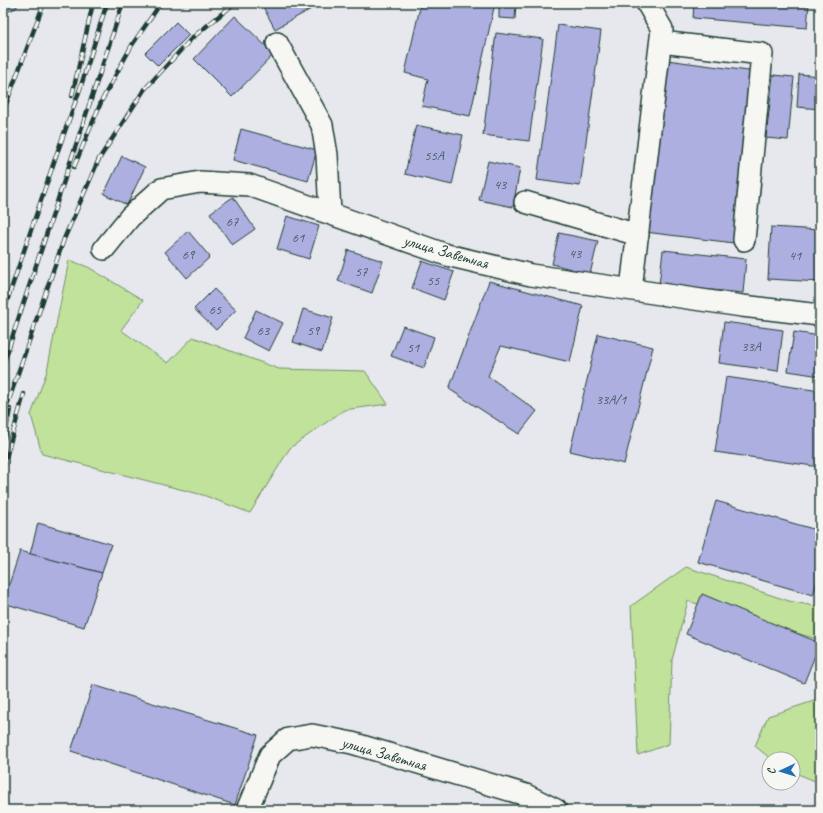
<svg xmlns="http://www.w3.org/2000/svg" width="823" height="813" font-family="Caveat,sans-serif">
  <rect width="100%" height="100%" fill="#e7e8ee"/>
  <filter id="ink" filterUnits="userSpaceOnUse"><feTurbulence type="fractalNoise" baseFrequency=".025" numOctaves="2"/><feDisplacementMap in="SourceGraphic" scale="8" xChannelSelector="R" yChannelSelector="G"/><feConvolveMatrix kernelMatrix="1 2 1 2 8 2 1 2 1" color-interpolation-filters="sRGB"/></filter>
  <g filter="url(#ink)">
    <g fill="#c1e29b" stroke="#709068">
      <path d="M 69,260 L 88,267 L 143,300 L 121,330 L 168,363 L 193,337 L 279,369 L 365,371 L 388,404 L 344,410 L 290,448 L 250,513 L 203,495 L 42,454 L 31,415 L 47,371 Z"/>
      <path d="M 686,567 L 789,601 L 820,607 L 820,640 L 688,601 L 672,660 L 669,744 L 638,755 L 631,606 Z"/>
      <path d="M 820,699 L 820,783 L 793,772 L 793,759 L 771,759 L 755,746 L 768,716 Z"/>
    </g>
    <g fill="#adafe0" stroke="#1f3d34">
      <path d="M 3,3 L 19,3 L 16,8 L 9,11 L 5,8 L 3,11 Z"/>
      <path d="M 261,3 L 322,3 L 275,29 Z"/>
      <path d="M 421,3 L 495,3 L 470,116 L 422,106 L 428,79 L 405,73 Z"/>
      <path d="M 499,3 L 516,3 L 515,19 L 499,18 Z"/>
      <path d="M 694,3 L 809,3 L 807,28 L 693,18 Z"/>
      <path d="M 235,16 L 274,54 L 232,97 L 194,59 Z"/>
      <path d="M 176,22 L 189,35 L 158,66 L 145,53 Z"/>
      <path d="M 558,25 L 601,31 L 580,186 L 537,180 Z"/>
      <path d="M 496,33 L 543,39 L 529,141 L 483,135 Z"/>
      <path d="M 667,60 L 756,72 L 734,243 L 645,232 Z"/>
      <path d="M 799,74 L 820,76 L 820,109 L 797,107 Z"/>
      <path d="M 773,75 L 794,77 L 788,140 L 766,138 Z"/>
      <path d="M 416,125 L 463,135 L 452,185 L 405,174 Z"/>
      <path d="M 241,129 L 317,150 L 308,181 L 233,160 Z"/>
      <path d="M 122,156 L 145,167 L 127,205 L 104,194 Z"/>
      <path d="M 488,161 L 520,168 L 513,207 L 479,200 Z"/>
      <path d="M 233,197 L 255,229 L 232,245 L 210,213 Z"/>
      <path d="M 287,216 L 319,226 L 309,259 L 277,249 Z"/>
      <path d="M 771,227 L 820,230 L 820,282 L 768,279 Z"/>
      <path d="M 188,231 L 210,257 L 187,278 L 165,252 Z"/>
      <path d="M 559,233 L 598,241 L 590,274 L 552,264 Z"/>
      <path d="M 348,250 L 383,261 L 372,293 L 338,281 Z"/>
      <path d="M 663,250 L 746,259 L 743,293 L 659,285 Z"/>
      <path d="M 422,261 L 454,272 L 444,300 L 412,288 Z"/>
      <path d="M 489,281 L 583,306 L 570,362 L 501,346 L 488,376 L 537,411 L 519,434 L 449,389 Z"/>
      <path d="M 214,289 L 236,310 L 216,330 L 194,309 Z"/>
      <path d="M 303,309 L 333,318 L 322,352 L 293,342 Z"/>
      <path d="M 256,310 L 283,323 L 269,351 L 243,338 Z"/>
      <path d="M 724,322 L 783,330 L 778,371 L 719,363 Z"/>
      <path d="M 403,326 L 434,337 L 424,368 L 391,356 Z"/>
      <path d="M 794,332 L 820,336 L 820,376 L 788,371 Z"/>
      <path d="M 598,334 L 653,347 L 624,464 L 570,451 Z"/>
      <path d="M 726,377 L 820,391 L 820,467 L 715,452 Z"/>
      <path d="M 716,501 L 820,531 L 820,571 L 813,595 L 698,562 Z"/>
      <path d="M 38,523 L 111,544 L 102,573 L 30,554 Z"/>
      <path d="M 20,551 L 102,573 L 84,627 L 3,603 Z"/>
      <path d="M 702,594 L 820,643 L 804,683 L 686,634 Z"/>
      <path d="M 93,685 L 258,735 L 235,805 L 71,751 Z"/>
    </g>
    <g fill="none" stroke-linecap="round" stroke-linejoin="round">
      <g stroke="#1f3d34" stroke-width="24">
        <g id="minor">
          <path d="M 661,42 L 762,54 L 744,240"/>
          <path d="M 277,43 L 322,125 L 327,155 L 330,213"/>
          <path d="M 525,202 L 638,235"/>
          <path d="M 104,249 L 130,217 L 161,189 L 200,182 L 249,185 L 447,255 L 531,275 L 742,306 L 820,315"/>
          <path d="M 631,289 L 662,29 L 647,3"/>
          <path d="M 247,810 L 270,755 L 288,739 L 312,735 L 352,743 L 526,795 L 556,810"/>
        </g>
      </g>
      <use href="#minor" stroke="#f6f6f2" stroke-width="21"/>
      <g stroke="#1f3d34" stroke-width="4.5">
        <g id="rail">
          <path d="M 72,96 L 93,3"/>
          <path d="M 3,112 L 44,3"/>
          <path d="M 74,167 L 102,100 L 132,45 L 161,3"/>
          <path d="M 3,313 L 56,156 L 80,89 L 107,3"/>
          <path d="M 3,365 L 123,3"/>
          <path d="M 3,417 L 64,239 L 99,159 L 144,90 L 192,38 L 235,3"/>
          <path d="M 3,445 L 10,409"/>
          <path d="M 3,468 L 24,394"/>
        </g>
      </g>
      <use href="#rail" stroke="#f6f6f2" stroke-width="3" stroke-dasharray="9" stroke-linecap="butt"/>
    </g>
  </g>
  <g text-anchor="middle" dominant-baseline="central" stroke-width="3" stroke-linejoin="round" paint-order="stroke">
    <g font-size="14" fill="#425a5f">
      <text x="434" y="155">55А</text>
      <text x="500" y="184">43</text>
      <text x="232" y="221">67</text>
      <text x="298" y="237">61</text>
      <text x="575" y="253">43</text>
      <text x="188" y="254">69</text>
      <text x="795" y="255">41</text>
      <text x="361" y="271">57</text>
      <text x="433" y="280">55</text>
      <text x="215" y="309">65</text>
      <text x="263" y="330">63</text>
      <text x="313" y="330">59</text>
      <text x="751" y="346">33А</text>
      <text x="413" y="347">51</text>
      <text x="611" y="399">33А/1</text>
    </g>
    <g font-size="16" fill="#1f3d34" stroke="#f6f6f2">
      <text transform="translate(446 252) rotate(16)">улица Заветная</text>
      <text transform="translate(384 754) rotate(16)">улица Заветная</text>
    </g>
  </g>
  <rect width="823" height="813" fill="none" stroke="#f6f6f2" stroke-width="16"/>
  <rect x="8" y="8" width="807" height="797" fill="none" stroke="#1f3d34" stroke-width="1.5" filter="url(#ink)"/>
  <g transform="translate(781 771) rotate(266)"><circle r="19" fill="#f6f6f2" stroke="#a0aca6"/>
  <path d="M0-3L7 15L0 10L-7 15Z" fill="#1f6fb2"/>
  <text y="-6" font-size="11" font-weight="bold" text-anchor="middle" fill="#1f3d34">С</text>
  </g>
</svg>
